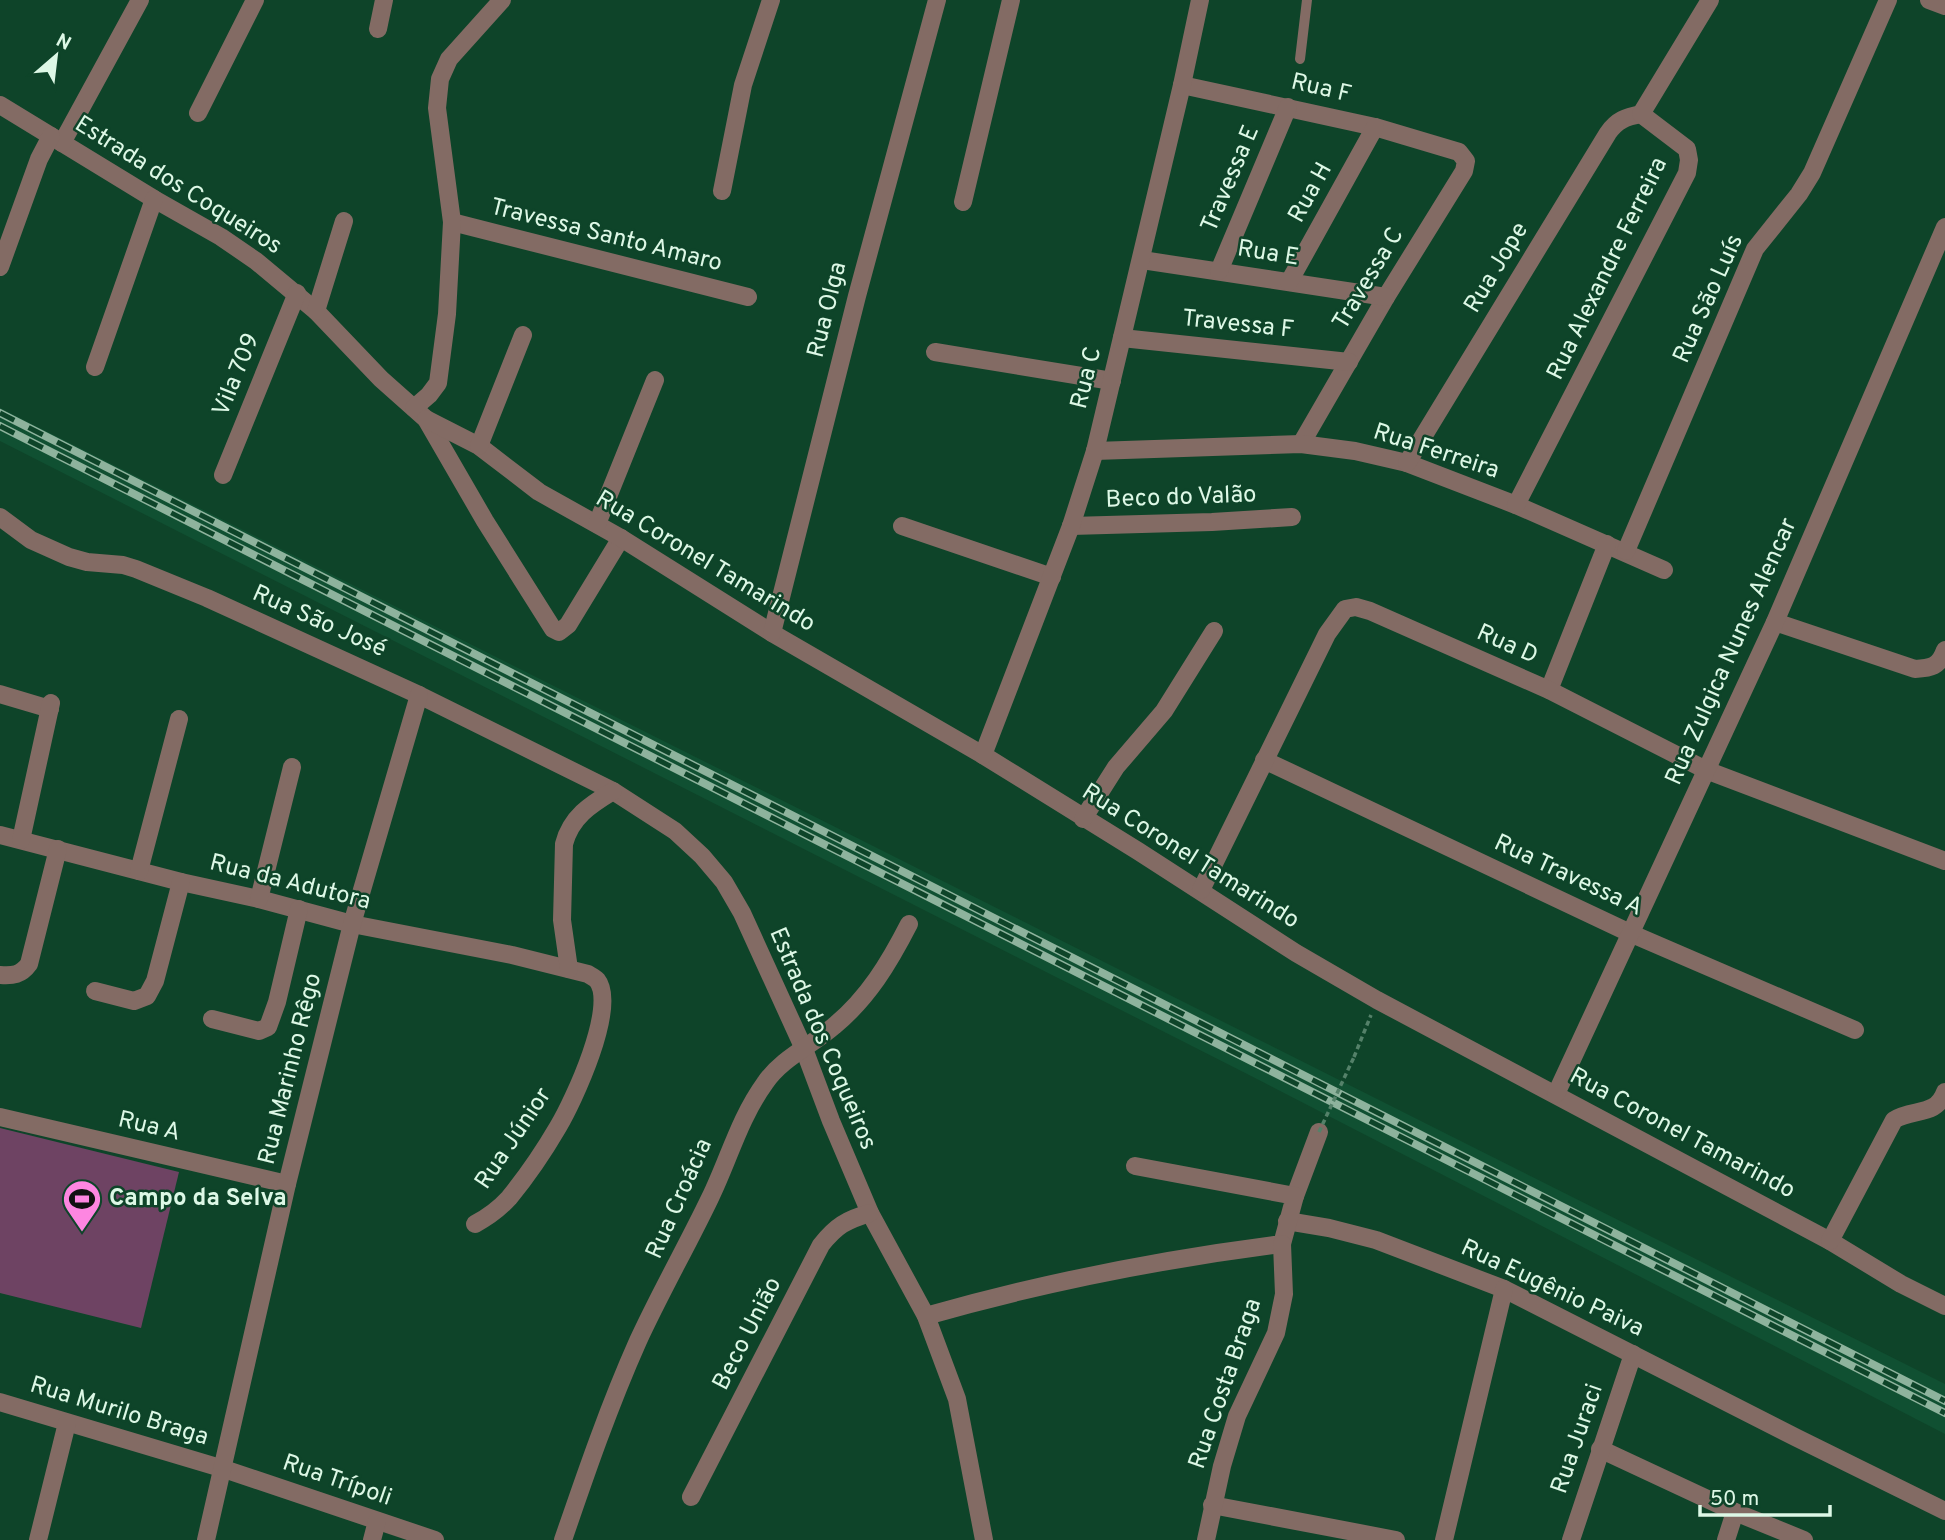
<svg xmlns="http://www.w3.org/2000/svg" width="1945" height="1540" font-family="Overpass,sans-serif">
  <rect width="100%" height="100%" fill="#0e4429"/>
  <path fill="#105032" d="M 0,408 L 1945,1384 L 1945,1434 L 1257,1079 L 0,441 Z"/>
  <path fill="#6e4363" d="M 0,1128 L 179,1172 L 141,1328 L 0,1293 Z"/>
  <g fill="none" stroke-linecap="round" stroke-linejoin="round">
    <path stroke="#548169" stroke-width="3.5" stroke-dasharray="5 3.5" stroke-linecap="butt" d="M 1354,1057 L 1371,1015"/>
    <path stroke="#836b64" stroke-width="10" d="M 1300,59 L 1307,0"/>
    <g stroke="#836b64" stroke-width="18">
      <path d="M 378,29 L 384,0"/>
      <path d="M 1182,85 L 1375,127 L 1459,152 L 1466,161 L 1464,171 L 1386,297 L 1301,444"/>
      <path d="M 0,105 L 154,199 L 221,237 L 256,261 L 316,311 L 381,379 L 426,419 L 485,521 L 553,629 L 559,632 L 568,625 L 621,538"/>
      <path d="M 198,113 L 255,0"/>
      <path d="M 62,143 L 140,0"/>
      <path d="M 722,191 L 743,85 L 771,0"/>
      <path d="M 963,202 L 1011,0"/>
      <path d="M 452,222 L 748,297"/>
      <path d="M 1142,260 L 1386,297"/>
      <path d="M 0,267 L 39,159 L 51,136"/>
      <path d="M 1219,271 L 1288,107"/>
      <path d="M 1289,282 L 1375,127"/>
      <path d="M 316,311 L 344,221"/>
      <path d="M 1122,338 L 1349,362"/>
      <path d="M 935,352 L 1112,381"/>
      <path d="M 95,367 L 154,199"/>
      <path d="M 414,408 L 429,395 L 438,383 L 447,314 L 452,222 L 437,108 L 440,79 L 449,59 L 502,0"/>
      <path d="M 426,419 L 479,446 L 539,492 L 621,538 L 772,633 L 983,755 L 1138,851 L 1296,953 L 1377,1000 L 1830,1241 L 1901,1284 L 1945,1306"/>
      <path d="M 479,446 L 523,335"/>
      <path d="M 1095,451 L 1301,444 L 1355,451 L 1407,463 L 1516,505 L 1664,570"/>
      <path d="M 1407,463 L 1608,133 C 1617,120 1626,117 1641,114"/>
      <path d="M 223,475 L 297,293"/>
      <path d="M 1516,505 L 1687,173 L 1689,160 L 1687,149 L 1641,114 L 1710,0"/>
      <path d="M 0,517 L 31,540 L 69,557 L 87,562 L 123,565 L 136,569 L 207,598 L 419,695 L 613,791 L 675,831 L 702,856 L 724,882 L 742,913 L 804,1049 L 831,1121 L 870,1213 L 926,1316 L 957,1399 L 984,1540"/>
      <path d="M 597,524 L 655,380"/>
      <path d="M 902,526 L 1052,577"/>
      <path d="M 1071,526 L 1212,522 L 1292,517"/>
      <path d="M 1626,551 L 1755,249 L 1799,194 L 1812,173 L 1888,0"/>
      <path d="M 1775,622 L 1915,669 C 1931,668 1939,667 1945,650"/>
      <path d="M 772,633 L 857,296 L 937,0"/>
      <path d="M 1549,690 L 1607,544"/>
      <path d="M 0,694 L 50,709"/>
      <path d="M 983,755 L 1071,526 L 1095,451 L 1182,85 L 1200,0"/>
      <path d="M 1264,760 L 1632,934 L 1855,1030"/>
      <path d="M 1083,819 L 1116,767 L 1164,711 L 1214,631"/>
      <path d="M 0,835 L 181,882 L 259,899 L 352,924 L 512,955 L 588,974 C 591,976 595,978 597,980 C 618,1006 573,1102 558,1127 C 544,1151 527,1176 509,1198 C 499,1209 488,1217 475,1224"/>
      <path d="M 21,840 L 51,703"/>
      <path d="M 139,871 L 179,719"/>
      <path d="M 1201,890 L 1327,634 L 1345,609 L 1356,607 L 1370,611 L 1549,690 L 1706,770 L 1945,861"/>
      <path d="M 259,899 L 292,767"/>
      <path d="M 569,969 L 562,920 L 564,844 C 571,817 590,805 613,791"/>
      <path d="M 0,975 C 13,976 21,975 29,964 L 58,849"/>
      <path d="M 95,991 L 134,1001 L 147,996 L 155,981 L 181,882"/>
      <path d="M 212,1019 L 259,1031 L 268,1027 L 277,1002 L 299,909"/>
      <path d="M 1556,1094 L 1775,622 L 1945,227"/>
      <path d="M 0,1117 L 287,1184"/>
      <path d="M 1295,1196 L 1319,1132"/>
      <path d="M 1287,1221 L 1329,1228 L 1376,1240 L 1504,1289 L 1797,1438 L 1945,1511"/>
      <path d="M 1830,1241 L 1894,1120 C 1913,1108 1936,1117 1945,1092"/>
      <path d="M 926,1316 C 1042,1283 1162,1259 1282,1244 L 1295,1196 L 1135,1166"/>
      <path d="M 0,1402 L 224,1469 L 435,1540"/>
      <path d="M 1600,1449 L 1735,1512 L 1804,1540"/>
      <path d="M 691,1497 L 821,1245 C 836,1226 846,1220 870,1213"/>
      <path d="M 1212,1505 L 1396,1540"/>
      <path d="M 38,1540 L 67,1423"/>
      <path d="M 206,1540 L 287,1184 L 352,924 L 419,695"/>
      <path d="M 372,1540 L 377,1521"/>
      <path d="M 563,1540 C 586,1473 609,1406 638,1341 C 660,1293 687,1246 710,1198 C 729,1159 739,1119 765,1083 C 782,1058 811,1046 834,1026 C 868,998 889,963 909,924"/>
      <path d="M 1206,1540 L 1222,1466 L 1237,1416 L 1276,1333 L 1284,1294 L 1282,1244"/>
      <path d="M 1444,1540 L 1504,1289"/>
      <path d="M 1571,1540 L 1633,1354"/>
      <path d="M 1726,1540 L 1735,1512"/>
    </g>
    <path stroke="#836b64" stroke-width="18" d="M 1929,0 L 1945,6"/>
    <g stroke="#8eb39d" stroke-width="8">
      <g id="rail">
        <path d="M 0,413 L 1945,1401"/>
        <path d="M 0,426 L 1945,1413"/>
      </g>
    </g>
    <use href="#rail" stroke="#0e4429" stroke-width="5" stroke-dasharray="16" stroke-linecap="butt"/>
    <path stroke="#548169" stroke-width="3.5" stroke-dasharray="5 3.5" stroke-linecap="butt" d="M 1319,1132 L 1354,1057"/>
  </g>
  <defs>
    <g id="stadium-pin" transform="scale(2.0125)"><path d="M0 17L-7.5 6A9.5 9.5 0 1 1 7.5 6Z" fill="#fd86e1" stroke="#0e4429"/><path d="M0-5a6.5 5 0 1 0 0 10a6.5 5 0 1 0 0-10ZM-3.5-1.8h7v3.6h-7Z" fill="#111"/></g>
  </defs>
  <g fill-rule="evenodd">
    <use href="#stadium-pin" x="82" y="1199"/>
  </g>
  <g text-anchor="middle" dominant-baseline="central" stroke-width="5" stroke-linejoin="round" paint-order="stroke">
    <g font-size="24" fill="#ddf8e6" stroke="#0e4429">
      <text transform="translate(1321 89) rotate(13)">Rua F</text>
      <text transform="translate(1231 179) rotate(-67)">Travessa E</text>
      <text transform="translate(178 186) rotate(32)">Estrada dos Coqueiros</text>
      <text transform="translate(1311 193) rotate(-61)">Rua H</text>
      <text transform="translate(606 236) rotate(14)">Travessa Santo Amaro</text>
      <text transform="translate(1268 254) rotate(9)">Rua E</text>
      <text transform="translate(1497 268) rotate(-59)">Rua Jope</text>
      <text transform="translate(1608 269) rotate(-64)">Rua Alexandre Ferreira</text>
      <text transform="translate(1369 279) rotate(-59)">Travessa C</text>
      <text transform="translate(1709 299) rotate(-66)">Rua São Luís</text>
      <text transform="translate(828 310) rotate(-76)">Rua Olga</text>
      <text transform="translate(1238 325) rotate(6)">Travessa F</text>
      <text transform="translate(237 375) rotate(-68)">Vila 709</text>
      <text transform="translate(1087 378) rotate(-76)">Rua C</text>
      <text transform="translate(1436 452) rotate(18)">Rua Ferreira</text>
      <text transform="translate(1181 498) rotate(-2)">Beco do Valão</text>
      <text transform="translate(705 562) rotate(31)">Rua Coronel Tamarindo</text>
      <text transform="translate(319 622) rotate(24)">Rua São José</text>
      <text transform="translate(1507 645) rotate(24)">Rua D</text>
      <text transform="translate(1732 652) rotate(-66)">Rua Zulgica Nunes Alencar</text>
      <text transform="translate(1190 857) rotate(32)">Rua Coronel Tamarindo</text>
      <text transform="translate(1568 876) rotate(25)">Rua Travessa A</text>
      <text transform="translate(290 883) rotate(14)">Rua da Adutora</text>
      <text transform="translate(822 1039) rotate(67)">Estrada dos Coqueiros</text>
      <text transform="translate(291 1069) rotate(-76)">Rua Marinho Rêgo</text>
      <text transform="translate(149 1127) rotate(13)">Rua A</text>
      <text transform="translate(1682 1134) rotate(28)">Rua Coronel Tamarindo</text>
      <text transform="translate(514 1139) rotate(-56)">Rua Júnior</text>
      <text transform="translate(680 1199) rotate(-66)">Rua Croácia</text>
      <text transform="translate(1552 1289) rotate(25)">Rua Eugênio Paiva</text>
      <text transform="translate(748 1334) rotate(-63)">Beco União</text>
      <text transform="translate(1226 1384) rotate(-71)">Rua Costa Braga</text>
      <text transform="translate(119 1412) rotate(17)">Rua Murilo Braga</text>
      <text transform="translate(1578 1439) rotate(-71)">Rua Juraci</text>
      <text transform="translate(337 1481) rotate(19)">Rua Trípoli</text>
    </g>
    <g font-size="24" font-weight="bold" fill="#ddf8e6" stroke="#0e4429" text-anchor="start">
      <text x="109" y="1199">Campo da Selva</text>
    </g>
  </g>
  <g transform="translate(56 56) rotate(28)" stroke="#0e4429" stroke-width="5" paint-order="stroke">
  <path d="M0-5L12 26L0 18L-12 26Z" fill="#ddf8e6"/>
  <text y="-10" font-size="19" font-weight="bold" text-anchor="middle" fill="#ddf8e6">N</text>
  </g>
  <path d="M1700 1505v10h130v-10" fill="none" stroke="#ddf8e6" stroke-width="3.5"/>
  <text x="1710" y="1505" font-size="21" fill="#ddf8e6" stroke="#0e4429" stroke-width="5" paint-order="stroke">50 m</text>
</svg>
